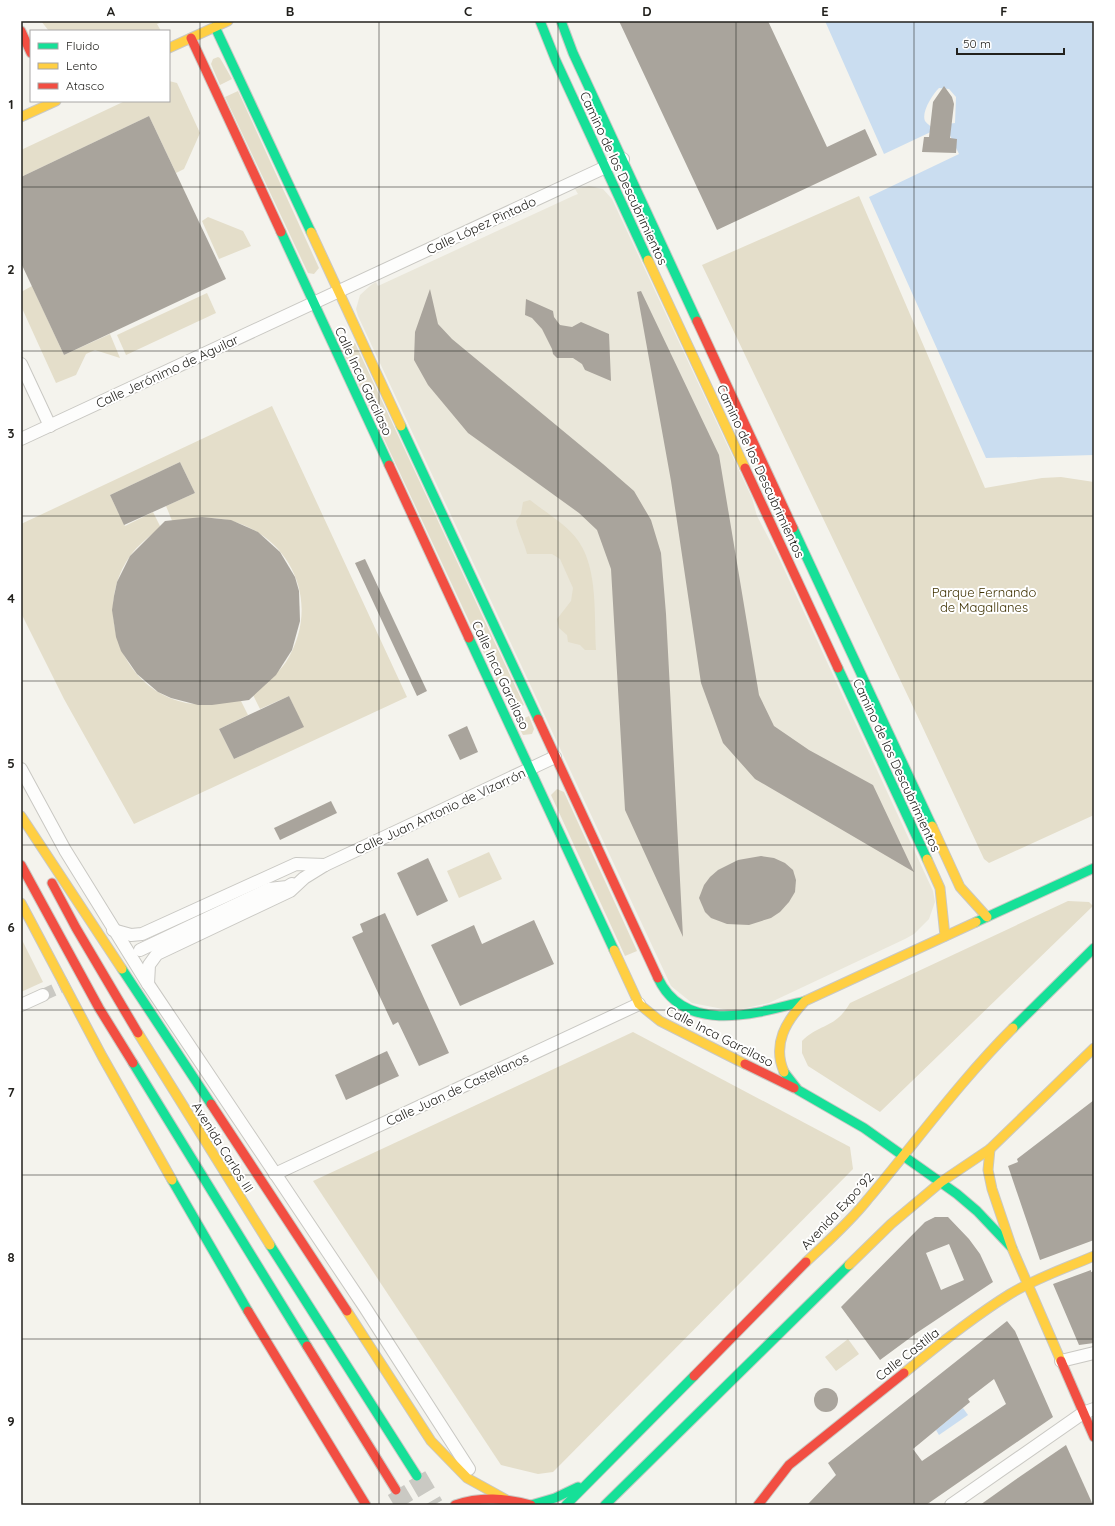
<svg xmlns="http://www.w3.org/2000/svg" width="1115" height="1526" font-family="Quicksand,sans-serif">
  <rect width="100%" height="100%" fill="#f4f3ed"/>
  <path fill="#eae7da" d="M 589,186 L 603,189 L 612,199 L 752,498 L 757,516 L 778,556 L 933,891 L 935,902 L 929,919 L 914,934 L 905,939 L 769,1003 L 733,1011 L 692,1003 L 671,986 L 358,316 L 356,309 L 360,295 L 371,285 L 376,282 L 378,286 L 573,196 L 578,194 L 575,189 Z"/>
  <g fill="#e4deca" fill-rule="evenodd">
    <path d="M 41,21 L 164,21 L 157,24 L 161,31 L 49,31 Z"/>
    <path d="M 218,57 L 220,58 L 232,79 L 220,85 L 211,64 L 213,59 Z"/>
    <path d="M 169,81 L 177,83 L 200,133 L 184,169 L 176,173 L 149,116 L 21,177 L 21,150 L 125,101 L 169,101 Z"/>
    <path d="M 238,91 L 319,268 L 314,274 L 308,273 L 225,97 Z"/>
    <path d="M 859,196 L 985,488 L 1042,478 L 1061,477 L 1094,482 L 1094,815 L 989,863 L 984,859 L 916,713 L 702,265 Z"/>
    <path d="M 208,217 L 243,231 L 251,246 L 219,259 L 202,221 Z"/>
    <path d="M 32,286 L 64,355 L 110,334 L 120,358 L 95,350 L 86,354 L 76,375 L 56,383 L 21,306 L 21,292 Z"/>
    <path d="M 207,293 L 216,313 L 126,355 L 117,335 Z"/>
    <path d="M 355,343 L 524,705 L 511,711 L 342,349 Z"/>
    <path d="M 272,406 L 407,697 L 134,824 L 64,699 L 21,613 L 21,524 ZM 180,462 L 195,493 L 166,506 L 173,523 C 261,495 335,583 286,662 C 277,675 264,683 252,693 L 260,709 L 289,696 L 303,727 L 234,759 L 219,729 L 248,715 L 240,699 C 222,701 204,706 186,703 C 121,690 92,609 130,556 C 138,545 149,536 161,528 L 153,512 L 125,526 L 110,495 Z"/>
    <path d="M 530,500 C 546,513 568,525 579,542 C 598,570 594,616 596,650 L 585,650 L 580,645 L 568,642 L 567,635 L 559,628 L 557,619 L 571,601 L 573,588 L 560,559 L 552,554 L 527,554 C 524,542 518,532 516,521 L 521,514 L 523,502 Z"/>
    <path d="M 529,716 L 534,729 L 532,734 L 523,735 L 516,722 Z"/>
    <path d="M 557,789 L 564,792 L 637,951 L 625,956 L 551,795 Z"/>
    <path d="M 489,852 L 502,879 L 459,898 L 447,871 Z"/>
    <path d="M 1068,901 L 1089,902 L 1093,906 L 880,1112 L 808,1066 L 802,1053 L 802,1041 C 820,1023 835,1029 850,1003 Z"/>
    <path d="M 21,938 L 43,982 L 21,992 Z"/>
    <path d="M 633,1032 L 850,1147 L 853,1169 L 553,1472 L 538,1474 L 501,1465 L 313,1181 Z"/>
    <path d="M 848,1339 L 859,1354 L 836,1371 L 825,1357 Z"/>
  </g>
  <g fill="#caddf0">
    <path d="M 825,21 L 1094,21 L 1094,455 L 986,458 L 869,197 L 959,154 L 946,127 L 947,124 L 955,123 L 956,97 L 949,89 L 939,88 C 933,94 921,112 925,121 C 927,124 932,127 935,130 L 884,154 Z"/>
    <path d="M 963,1408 L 968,1415 L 939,1435 L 936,1430 Z"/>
  </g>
  <g fill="#a9a49c" fill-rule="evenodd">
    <path d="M 619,21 L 768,21 L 827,147 L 865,129 L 877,155 L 717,230 Z"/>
    <path d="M 944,86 L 952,97 L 954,104 L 950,138 L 957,139 L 956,153 L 922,152 L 924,137 L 929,137 L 933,102 Z"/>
    <path d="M 149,116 L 226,279 L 64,355 L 21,263 L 21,177 Z"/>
    <path d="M 430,289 L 438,324 L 452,339 L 603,464 L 634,491 L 651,520 L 661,553 L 666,614 L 683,937 L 625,810 L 611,569 L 597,530 L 579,513 L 468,433 L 428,385 L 414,360 L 415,332 Z"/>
    <path d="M 641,291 L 719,455 L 759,695 L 774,726 L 809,750 L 873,785 L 914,872 L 755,779 L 723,743 L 701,683 L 671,481 L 637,292 Z"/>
    <path d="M 526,299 L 553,311 L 554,317 L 560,325 L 572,327 L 581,322 L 609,334 L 611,381 L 585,370 L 582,364 L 573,358 L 557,358 L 553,354 L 552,349 L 542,329 L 532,318 L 525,315 Z"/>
    <path d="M 180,462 L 195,493 L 124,525 L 110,495 Z"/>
    <path d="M 202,517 L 231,520 L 258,532 L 280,552 L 295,577 L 299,591 L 300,621 L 292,650 L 276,675 L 249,700 L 212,705 L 198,705 L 171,698 L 158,692 L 137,674 L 121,651 L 116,637 L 112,610 L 114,596 L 117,582 L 130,556 L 165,521 Z"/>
    <path d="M 365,559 L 427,691 L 417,696 L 355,563 Z"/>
    <path d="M 289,696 L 304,727 L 234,759 L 219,729 Z"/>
    <path d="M 467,726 L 478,752 L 460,760 L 448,735 Z"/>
    <path d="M 331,801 L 337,813 L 280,840 L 274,828 Z"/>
    <path d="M 761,856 L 774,858 L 785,863 L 793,870 L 796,880 L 795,892 L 789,902 L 780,912 L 771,918 L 749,925 L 727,924 L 711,918 L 705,912 L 699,898 L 704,885 L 710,877 L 718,870 L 738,860 Z"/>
    <path d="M 428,858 L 448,901 L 417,916 L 397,873 Z"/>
    <path d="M 385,913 L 449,1053 L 419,1066 L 398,1022 L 393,1025 L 352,937 L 363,932 L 360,924 Z"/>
    <path d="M 534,920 L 554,964 L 460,1006 L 431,945 L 474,925 L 482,944 Z"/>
    <path d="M 387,1051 L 399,1076 L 346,1100 L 335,1075 Z"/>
    <path d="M 1094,1100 L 1094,1240 L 1040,1260 L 1008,1166 L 1018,1162 L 1017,1159 Z"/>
    <path d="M 935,1217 L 948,1217 L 969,1239 L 980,1254 L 993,1282 L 918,1332 L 880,1360 L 841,1307 L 925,1222 ZM 949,1244 L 964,1280 L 941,1290 L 926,1253 Z"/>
    <path d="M 1091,1270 L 1091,1272 L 1094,1271 L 1094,1343 L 1079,1345 L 1053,1284 Z"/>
    <path d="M 1007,1321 L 1015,1331 L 1053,1417 L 926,1505 L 807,1505 L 836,1475 L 828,1463 ZM 994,1379 L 1006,1404 L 922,1461 L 913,1449 L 970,1402 L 968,1399 Z"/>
    <circle cx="826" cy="1400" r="12"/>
    <path d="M 1066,1445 L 1093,1505 L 980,1505 L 1015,1480 Z"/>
  </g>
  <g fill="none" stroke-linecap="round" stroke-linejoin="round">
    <path stroke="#cac9c3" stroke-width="12" stroke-dasharray="12 6" stroke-linecap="butt" d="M 43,995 L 69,983"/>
    <g stroke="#cac9c3" stroke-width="19" stroke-dasharray="19 10" stroke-linecap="butt">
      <path d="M 417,1476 L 434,1505"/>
      <path d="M 396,1490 L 405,1505"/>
    </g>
    <g stroke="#c9c8c3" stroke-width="14">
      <g id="street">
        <path d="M 21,364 L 50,426"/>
        <path d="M 21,439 L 623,159"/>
        <path d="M 21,769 L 65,850 L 148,984 L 364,1306 L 469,1469"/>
        <path d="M 113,930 L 131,935 L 142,934 L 296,864 L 325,865"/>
        <path d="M 140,950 L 269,889 L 287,887 L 292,884"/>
        <path d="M 148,984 L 149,965 L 157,954 L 290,891 L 304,878 L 325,865 L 555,757"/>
        <path d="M 21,1005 L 43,995"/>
        <path d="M 275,1174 L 639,1004"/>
        <path d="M 1061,1361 L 1094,1353"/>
        <path d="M 951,1505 L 1083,1413 L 1094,1409"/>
      </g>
    </g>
    <g stroke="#c9c8c3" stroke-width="11">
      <g id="fast">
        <path d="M 540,21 L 556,61 L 648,260"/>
        <path d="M 561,21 L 573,53 L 697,321"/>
        <path d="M 215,27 L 311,232"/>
        <path d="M 281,232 L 389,465"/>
        <path d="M 401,426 L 538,719"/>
        <path d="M 793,528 L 932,826"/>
        <path d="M 469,638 L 614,950"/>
        <path d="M 838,668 L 927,859"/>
        <path d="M 976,922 L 1094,868"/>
        <path d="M 122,969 L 211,1104"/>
        <path d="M 658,978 C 685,1036 758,1013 805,1001"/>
        <path d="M 1013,1028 L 1094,948"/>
        <path d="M 133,1063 L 307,1346"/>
        <path d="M 784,1072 L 798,1090 L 864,1128 L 957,1194 L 977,1211 L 1012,1248"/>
        <path d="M 172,1180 L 248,1311"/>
        <path d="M 270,1245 L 417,1476"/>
        <path d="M 531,1505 L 555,1498 L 578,1487"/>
        <path d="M 566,1505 L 694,1376"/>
        <path d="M 605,1505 L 849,1265"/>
      </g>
    </g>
    <g stroke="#c9c8c3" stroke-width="11">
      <g id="slow">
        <path d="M 169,48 L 228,21"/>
        <path d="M 21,117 L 56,101"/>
        <path d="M 311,232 L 401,426"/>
        <path d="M 648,260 L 745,468"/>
        <path d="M 21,816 L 122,969"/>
        <path d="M 932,826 L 960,887 L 987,917"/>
        <path d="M 927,859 L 940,888 L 945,936"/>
        <path d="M 21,903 L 102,1056 L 172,1180"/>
        <path d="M 614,950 L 639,1004 L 660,1021 L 745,1064"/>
        <path d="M 138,1033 L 270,1245"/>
        <path d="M 784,1072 C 772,1044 786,1021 805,1001 L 976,922"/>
        <path d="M 990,1149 L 988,1170 L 992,1189 L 1012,1248 L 1061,1361"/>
        <path d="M 806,1262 C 827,1242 850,1222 868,1199 C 916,1142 960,1081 1013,1028"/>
        <path d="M 849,1265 L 891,1224 L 941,1182 L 990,1149 L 1094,1048"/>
        <path d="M 347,1311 L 431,1441 L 467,1478 L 505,1499"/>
        <path d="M 904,1373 C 938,1345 973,1317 1010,1294 C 1036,1278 1066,1268 1094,1256"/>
      </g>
    </g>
    <g stroke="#c9c8c3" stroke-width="11">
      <g id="jam">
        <path d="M 21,31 L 31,53"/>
        <path d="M 191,38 L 281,232"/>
        <path d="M 697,321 L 793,528"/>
        <path d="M 389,465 L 469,638"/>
        <path d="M 745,468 L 838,668"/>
        <path d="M 538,719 L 658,978"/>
        <path d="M 21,865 L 99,1008 L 133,1063"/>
        <path d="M 52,883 L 76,928 L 138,1033"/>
        <path d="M 745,1064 L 794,1088"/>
        <path d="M 211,1104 L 347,1311"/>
        <path d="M 248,1311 L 366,1505"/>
        <path d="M 307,1346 L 396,1490"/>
        <path d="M 1061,1361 L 1094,1437"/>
        <path d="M 694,1376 L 806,1262"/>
        <path d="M 455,1505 C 481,1496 505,1498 531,1505"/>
        <path d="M 758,1505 L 789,1465 L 904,1373"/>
      </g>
    </g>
    <use href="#street" stroke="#fdfdfc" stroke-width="12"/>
    <use href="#fast" stroke="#16e098" stroke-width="9"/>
    <use href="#slow" stroke="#ffcf43" stroke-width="9"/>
    <use href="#jam" stroke="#f24e42" stroke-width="9"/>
  </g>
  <path fill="none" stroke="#22211d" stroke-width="1" stroke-opacity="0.55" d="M 200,21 L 200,1505M 379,21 L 379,1505M 558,21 L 558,1505M 736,21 L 736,1505M 914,21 L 914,1505M 21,187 L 1094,187M 21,351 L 1094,351M 21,516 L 1094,516M 21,681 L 1094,681M 21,845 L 1094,845M 21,1010 L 1094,1010M 21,1175 L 1094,1175M 21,1339 L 1094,1339"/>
  <g text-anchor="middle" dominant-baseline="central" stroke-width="4" stroke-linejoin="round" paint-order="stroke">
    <g font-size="13" fill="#22211d" stroke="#fff">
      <text transform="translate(624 178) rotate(65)">Camino de los Descubrimientos</text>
      <text transform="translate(481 225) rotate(-25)">Calle López Pintado</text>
      <text transform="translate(167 371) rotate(-25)">Calle Jerónimo de Aguilar</text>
      <text transform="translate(364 381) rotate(65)">Calle Inca Garcilaso</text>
      <text transform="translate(761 471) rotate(65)">Camino de los Descubrimientos</text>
      <text transform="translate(501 675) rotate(65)">Calle Inca Garcilaso</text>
      <text transform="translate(897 765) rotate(65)">Camino de los Descubrimientos</text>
      <text transform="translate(440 811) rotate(-25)">Calle Juan Antonio de Vizarrón</text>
      <text transform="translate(720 1036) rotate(27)">Calle Inca Garcilaso</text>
      <text transform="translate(457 1089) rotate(-25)">Calle Juan de Castellanos</text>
      <text transform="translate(223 1147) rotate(58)">Avenida Carlos III</text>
      <text transform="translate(837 1211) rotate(-47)">Avenida Expo´92</text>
      <text transform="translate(907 1354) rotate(-38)">Calle Castilla</text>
    </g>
    <g font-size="13" fill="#3e3101" stroke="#fff">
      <text x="984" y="592">Parque Fernando<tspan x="984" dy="15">de Magallanes</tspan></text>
    </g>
  </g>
  <rect width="1115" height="1526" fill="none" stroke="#ffffff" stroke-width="44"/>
  <rect x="30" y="30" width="140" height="72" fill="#ffffff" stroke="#a7a6a5"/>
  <rect x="38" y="43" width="20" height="6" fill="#16e098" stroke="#a7a6a5"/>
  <text x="66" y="50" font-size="12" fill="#22211d">Fluido</text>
  <rect x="38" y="63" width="20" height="6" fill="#ffcf43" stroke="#a7a6a5"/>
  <text x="66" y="70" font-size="12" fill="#22211d">Lento</text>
  <rect x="38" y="83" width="20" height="6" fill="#f24e42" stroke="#a7a6a5"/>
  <text x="66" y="90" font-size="12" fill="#22211d">Atasco</text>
  <path d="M957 48v6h107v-6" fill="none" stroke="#22211d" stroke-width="2"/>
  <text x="963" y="48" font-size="12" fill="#22211d" stroke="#ffffff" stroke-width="3" paint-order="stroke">50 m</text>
  <rect x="22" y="22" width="1071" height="1482" fill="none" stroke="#22211d" stroke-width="1.5"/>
  <g font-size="13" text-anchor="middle" font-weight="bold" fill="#22211d">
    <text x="111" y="16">A</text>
    <text x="290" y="16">B</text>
    <text x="468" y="16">C</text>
    <text x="647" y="16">D</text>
    <text x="825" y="16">E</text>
    <text x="1004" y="16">F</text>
    <text x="11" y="109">1</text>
    <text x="11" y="274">2</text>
    <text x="11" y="438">3</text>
    <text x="11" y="603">4</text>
    <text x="11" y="768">5</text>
    <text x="11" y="932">6</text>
    <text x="11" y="1097">7</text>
    <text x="11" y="1262">8</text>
    <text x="11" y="1426">9</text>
  </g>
</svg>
